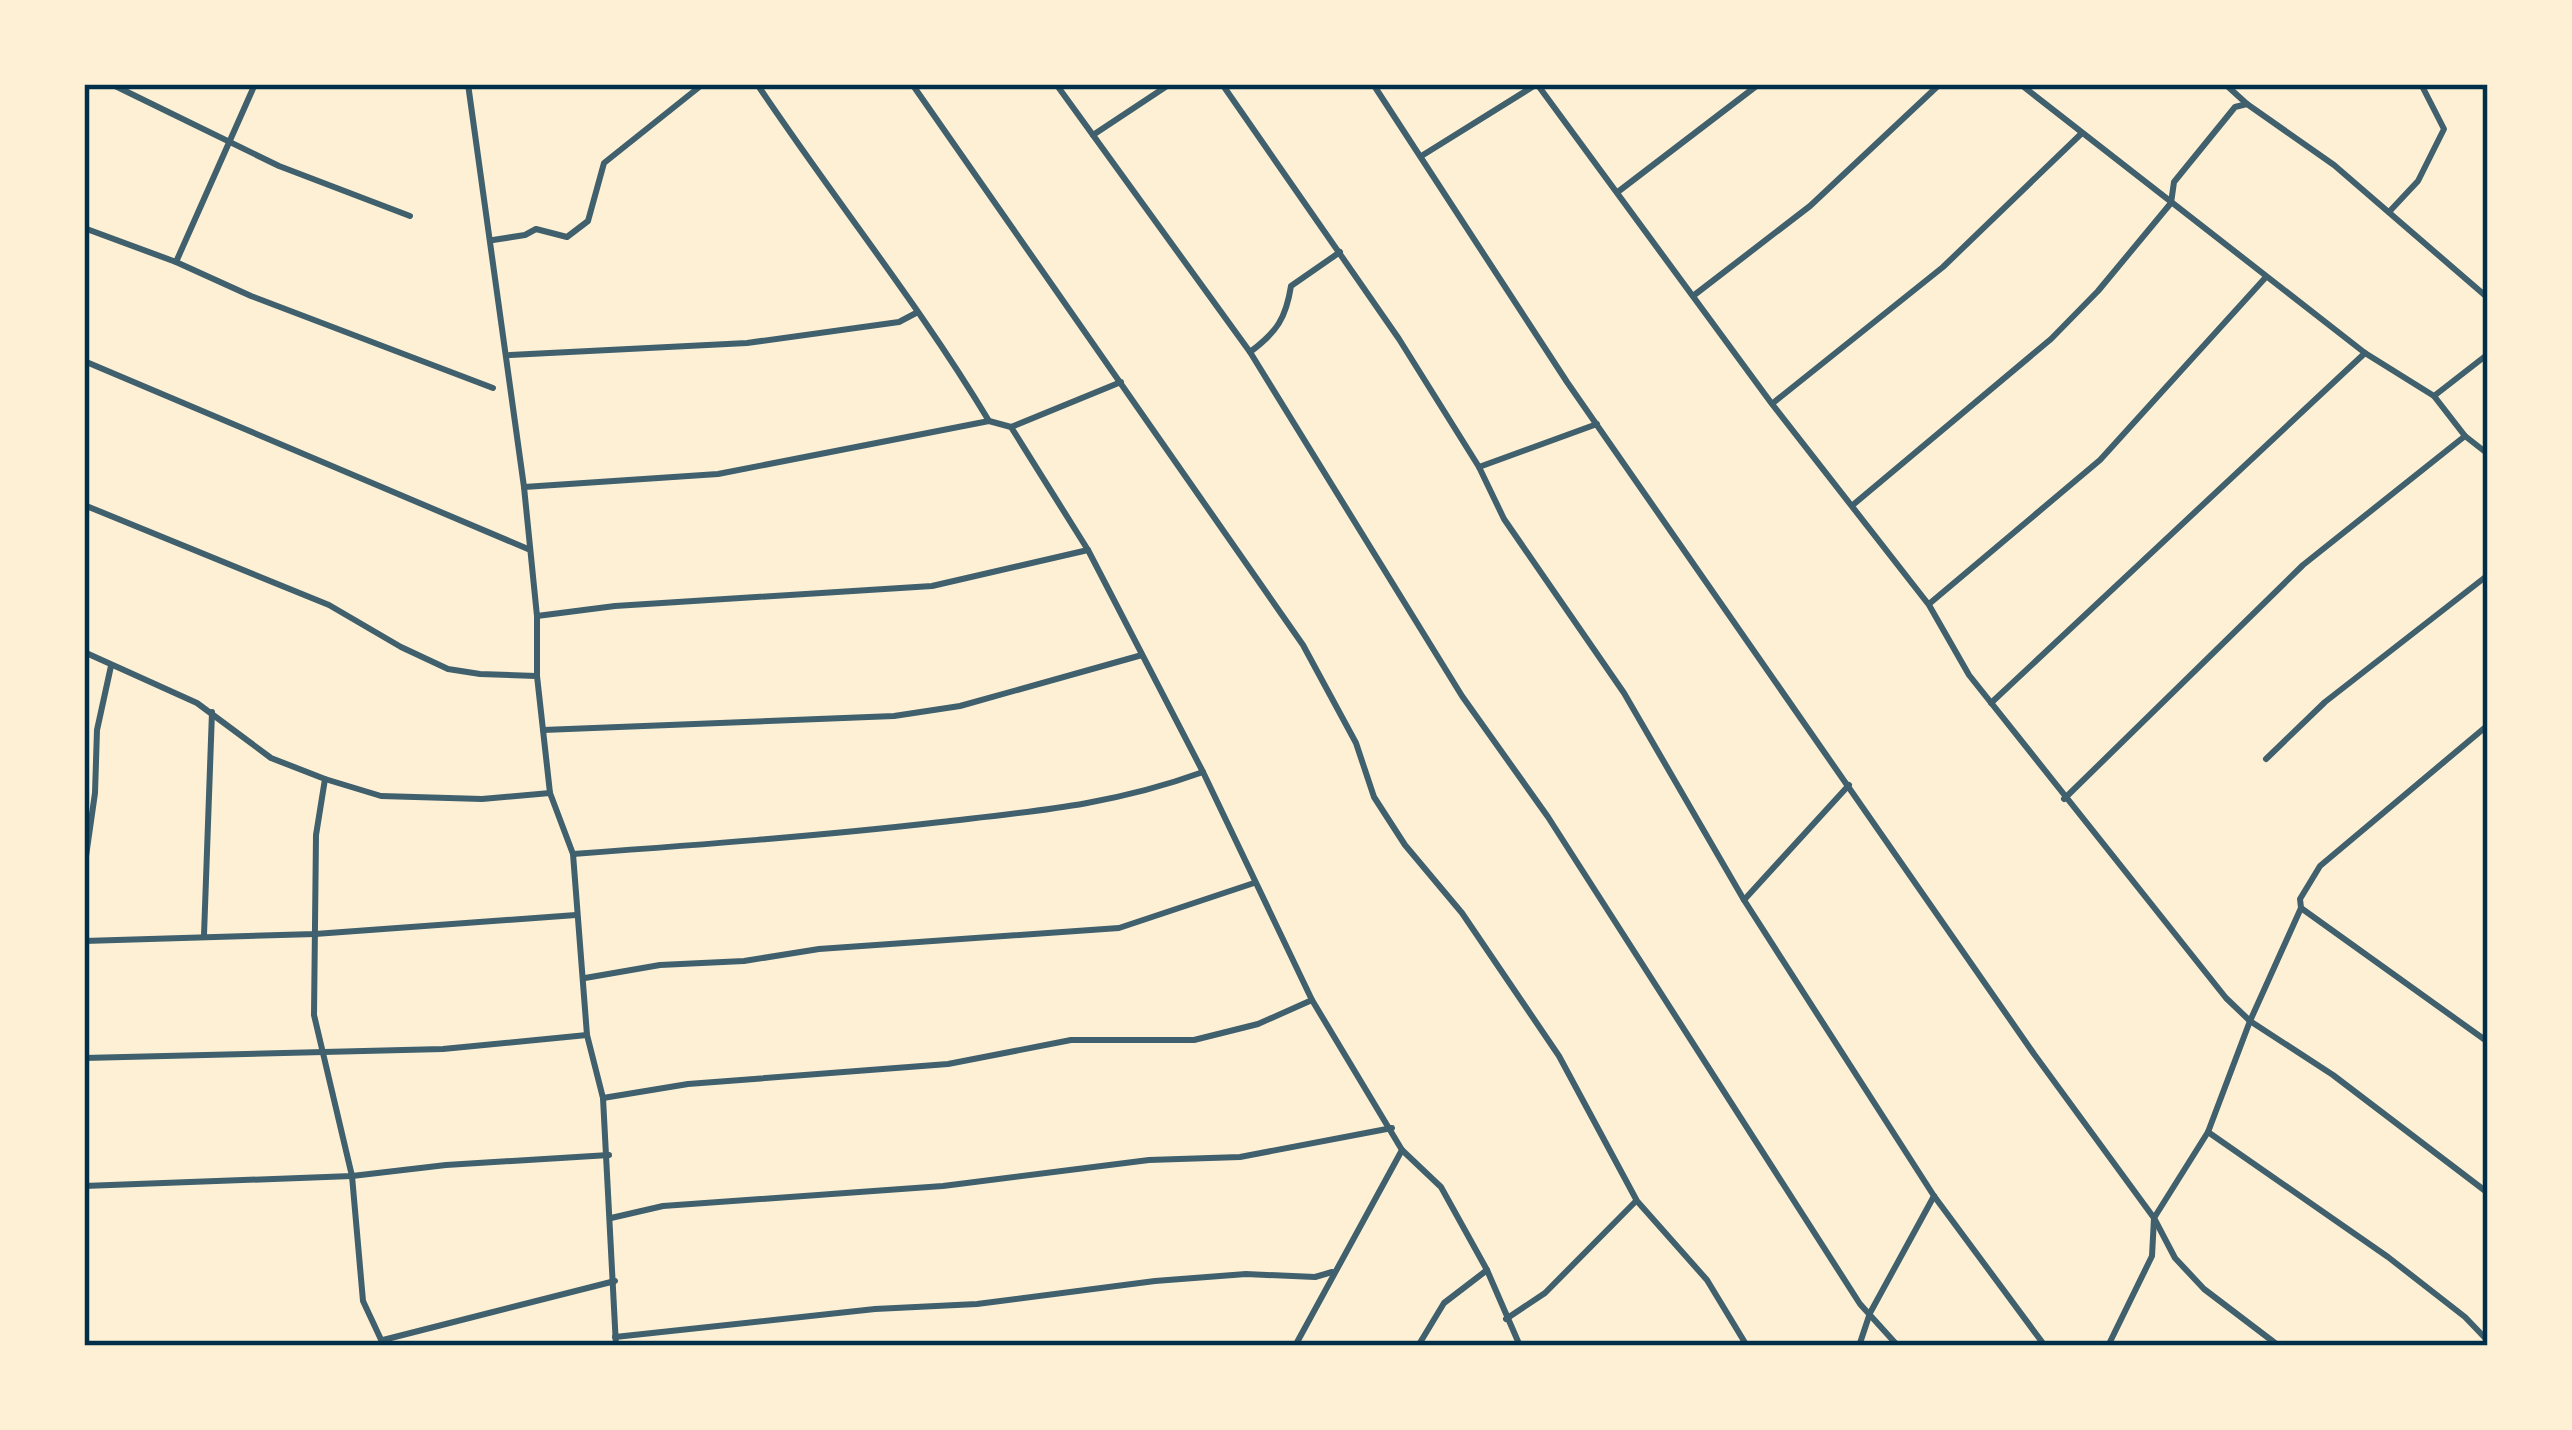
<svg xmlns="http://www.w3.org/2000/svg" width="2572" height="1430" font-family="Commissioner,sans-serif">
  <rect width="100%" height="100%" fill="#fdf0d5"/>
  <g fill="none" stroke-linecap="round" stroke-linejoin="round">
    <g stroke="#3f606c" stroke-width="6">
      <path d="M 111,84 L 279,166 L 410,216"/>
      <path d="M 468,84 L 524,487 L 537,616 L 537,676 L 550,793 L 573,854 L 587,1035 L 603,1098 L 616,1346"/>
      <path d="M 757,84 C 833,198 919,304 989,421 L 1011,427 L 1088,550 L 1116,604 L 1203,772 L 1312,1000 L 1402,1150 L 1441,1187 L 1487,1270 L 1520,1346"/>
      <path d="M 912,84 L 1303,645 L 1356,743 L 1374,797 L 1405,845 L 1462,913 L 1559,1056 L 1637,1201 L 1707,1280 L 1747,1346"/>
      <path d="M 1056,84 L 1250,352 L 1462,696 L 1548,817 L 1860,1304 L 1898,1346"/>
      <path d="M 1222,84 L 1399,339 L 1479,467 L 1504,519 L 1624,693 L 1744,900 L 1934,1196 L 2045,1346"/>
      <path d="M 1373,84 L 1567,382 L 2034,1054 L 2154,1218 L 2175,1258 L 2204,1289 L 2279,1346"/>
      <path d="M 1537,84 L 1772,404 L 1929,605 L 1969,675 L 2226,998 L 2250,1021 L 2333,1075 L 2488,1193"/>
      <path d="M 2020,84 L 2365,353 L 2434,396 L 2465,436 L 2488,454"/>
      <path d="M 2225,84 L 2247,104 L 2334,165 L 2488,298"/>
      <path d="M 1093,135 L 1170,84"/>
      <path d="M 1423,155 L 1537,84"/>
      <path d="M 1619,191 L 1759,84"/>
      <path d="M 2389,212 L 2418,181 L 2444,129 L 2421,84"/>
      <path d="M 84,228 L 176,262 L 251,296 L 493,388"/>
      <path d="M 493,240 L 525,235 L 536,229 L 567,237 L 588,221 L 604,163 L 703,84"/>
      <path d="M 176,262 L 255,84"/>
      <path d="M 1693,296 L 1810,206 L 1940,84"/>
      <path d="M 1250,352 C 1277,332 1286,318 1291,286 L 1340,252"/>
      <path d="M 510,355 L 747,343 L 899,322 L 916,313"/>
      <path d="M 84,361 L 528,549"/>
      <path d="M 2434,396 L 2488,354"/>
      <path d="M 1773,403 L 1943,267 L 2082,133"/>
      <path d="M 1011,427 L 1121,382"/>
      <path d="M 1479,467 L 1597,424"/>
      <path d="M 524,487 L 718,474 L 989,421"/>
      <path d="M 1854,504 L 2051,339 L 2098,291 L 2171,203 L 2174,182 L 2235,107 L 2247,104"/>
      <path d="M 84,505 L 329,605 L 401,647 L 448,669 L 480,674 L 536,676"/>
      <path d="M 1929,604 L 2100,460 L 2266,277"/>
      <path d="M 537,616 L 615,606 L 932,586 L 1088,550"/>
      <path d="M 84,652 L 197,703 L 271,758 L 325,779 L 316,835 L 314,1015 L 352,1176 L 363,1301 L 384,1346"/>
      <path d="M 1991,703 L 2365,353"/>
      <path d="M 543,730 L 894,716 L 960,706 L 1142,655"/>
      <path d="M 2266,759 L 2325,702 L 2488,575"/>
      <path d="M 325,779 L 381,796 L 482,799 L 550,793"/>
      <path d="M 2064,799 L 2303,565 L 2465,436"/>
      <path d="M 573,854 C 696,845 819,836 941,822 C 1037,811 1112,805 1203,772"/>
      <path d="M 84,870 L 95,793 L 97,730 L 111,666"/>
      <path d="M 84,871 L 86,941"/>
      <path d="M 1744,900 L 1849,785"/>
      <path d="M 2301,908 L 2488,1042"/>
      <path d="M 204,935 L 212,712"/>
      <path d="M 84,941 L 315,934 L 576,915"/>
      <path d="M 585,978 L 660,965 L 744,961 L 819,949 L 1119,928 L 1254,883"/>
      <path d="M 84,1058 L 443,1049 L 587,1035"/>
      <path d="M 603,1098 L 688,1084 L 948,1064 L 1071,1040 L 1194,1040 L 1258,1024 L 1312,1000"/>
      <path d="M 2208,1132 L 2388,1257 L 2465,1317 L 2488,1341"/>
      <path d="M 84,1186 L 352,1176 L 446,1165 L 609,1155"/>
      <path d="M 611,1218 L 663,1206 L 943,1186 L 1149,1160 L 1240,1157 L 1392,1128"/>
      <path d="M 1506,1319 L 1545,1293 L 1636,1201"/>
      <path d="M 615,1337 L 875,1309 L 977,1304 L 1155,1281 L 1246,1274 L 1315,1277 L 1332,1272"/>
      <path d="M 383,1340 L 615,1281"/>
      <path d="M 1295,1346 L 1402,1150"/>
      <path d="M 1418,1346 L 1444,1303 L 1487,1270"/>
      <path d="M 1859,1346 L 1870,1313 L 1934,1196"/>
      <path d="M 2108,1346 L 2152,1256 L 2154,1218 L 2208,1132 L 2250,1021 L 2301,908 L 2300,899 L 2320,866 L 2488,725"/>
    </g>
  </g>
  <rect width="2572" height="1430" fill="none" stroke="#fdf0d5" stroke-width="174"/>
  <rect x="87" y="87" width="2398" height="1256" fill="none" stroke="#003049" stroke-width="4.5"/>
</svg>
